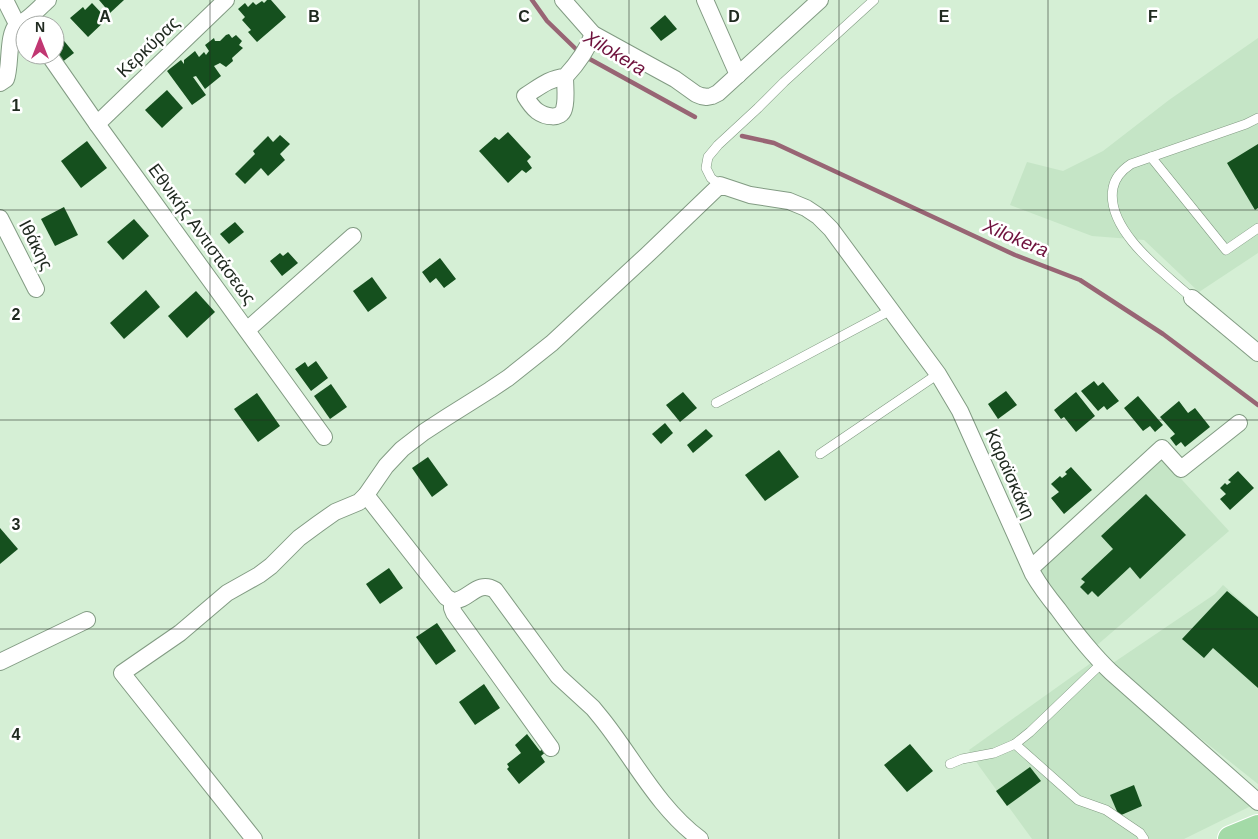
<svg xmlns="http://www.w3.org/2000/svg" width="1258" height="839" font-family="Arial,sans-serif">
  <rect width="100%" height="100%" fill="#d5efd5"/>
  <g fill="#c5e5c6">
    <path d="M 1258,38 L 1258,253 L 1199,292 L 1144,240 L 1092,236 L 1010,205 L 1027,162 L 1063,171 L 1103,151 L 1169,100 Z"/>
    <path d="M 1161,457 L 1229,531 L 1096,646 L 1074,619 L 1040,569 Z"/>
    <path d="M 1223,585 L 1258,616 L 1258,784 L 1165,710 L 1113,663 L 1215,594 Z"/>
    <path d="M 1091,663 L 1253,805 L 1184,839 L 1032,839 L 979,766 L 969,750 Z"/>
  </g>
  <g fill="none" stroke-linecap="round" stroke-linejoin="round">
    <g stroke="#986574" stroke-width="4.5">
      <path d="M 532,0 L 547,21 L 580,53"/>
      <path d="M 586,57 L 695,117"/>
      <path d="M 742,136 L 774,143 L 1015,255 L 1080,280 L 1163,334 L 1258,405"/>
    </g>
  </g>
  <g fill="#15501e">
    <path d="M 99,0 L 124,0 L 110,13 Z"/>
    <path d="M 267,0 L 271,0 L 286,17 L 257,42 L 248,32 L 251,30 L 242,20 L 245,17 L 238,9 L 245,3 L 248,7 L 253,2 L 256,5 L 262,1 L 264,3 Z"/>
    <path d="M 92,3 L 107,19 L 88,37 L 70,18 L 83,7 L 85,10 Z"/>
    <path d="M 665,15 L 677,29 L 661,41 L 650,28 Z"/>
    <path d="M 56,31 L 74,53 L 61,63 L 55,56 L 55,32 Z"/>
    <path d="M 229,34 L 232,38 L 236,35 L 242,41 L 239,45 L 243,48 L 232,58 L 233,61 L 226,67 L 220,63 L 214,66 L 221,76 L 205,89 L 196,76 L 193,77 L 206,95 L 192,105 L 167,71 L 181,60 L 184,64 L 184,60 L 195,51 L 199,57 L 204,52 L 206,55 L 209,51 L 205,45 L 214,38 L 215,41 L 220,41 L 226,35 Z"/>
    <path d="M 167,90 L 183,108 L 162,128 L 145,110 Z"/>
    <path d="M 508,132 L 531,157 L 527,161 L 532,168 L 526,173 L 522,170 L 508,183 L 479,151 L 495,137 L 499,140 Z"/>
    <path d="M 280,135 L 290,144 L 280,154 L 285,160 L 268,176 L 261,168 L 245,184 L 235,174 L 255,154 L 253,151 L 268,136 L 273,142 Z"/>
    <path d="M 87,141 L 107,168 L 81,188 L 61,161 Z"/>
    <path d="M 1258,144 L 1258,208 L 1255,210 L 1227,163 Z"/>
    <path d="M 64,207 L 78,235 L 55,246 L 41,219 Z"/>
    <path d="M 134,219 L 149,236 L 123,260 L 107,242 Z"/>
    <path d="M 235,222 L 244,232 L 229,244 L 220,234 Z"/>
    <path d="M 288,252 L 298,263 L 282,276 L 270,261 L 280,253 L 283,256 Z"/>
    <path d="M 440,258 L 456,279 L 444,288 L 436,278 L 430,283 L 422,272 Z"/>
    <path d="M 372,277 L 387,298 L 368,312 L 353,291 Z"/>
    <path d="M 146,290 L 160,307 L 124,339 L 110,323 Z"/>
    <path d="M 196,291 L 215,312 L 187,338 L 168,316 Z"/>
    <path d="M 316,361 L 328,378 L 311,391 L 295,369 L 305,362 L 308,367 Z"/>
    <path d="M 1094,381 L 1098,386 L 1103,382 L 1119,401 L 1107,410 L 1104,406 L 1098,411 L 1081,391 Z"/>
    <path d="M 331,384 L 347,407 L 330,419 L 314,396 Z"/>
    <path d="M 1006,391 L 1017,405 L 998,419 L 988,404 Z"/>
    <path d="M 683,392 L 697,408 L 680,422 L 666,405 Z"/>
    <path d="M 1076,392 L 1095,416 L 1076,432 L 1064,417 L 1061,419 L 1054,410 Z"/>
    <path d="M 257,393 L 280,426 L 258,442 L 234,409 Z"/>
    <path d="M 1138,396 L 1163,425 L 1155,432 L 1150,426 L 1143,431 L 1124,408 Z"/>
    <path d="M 1179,401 L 1188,413 L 1195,408 L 1210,427 L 1185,447 L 1181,442 L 1176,446 L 1170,438 L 1175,434 L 1160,417 Z"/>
    <path d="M 665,423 L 673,433 L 661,444 L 652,434 Z"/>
    <path d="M 706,429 L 713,436 L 693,453 L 687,445 Z"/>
    <path d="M 779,450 L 799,477 L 765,501 L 745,475 Z"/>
    <path d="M 428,457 L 448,485 L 432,497 L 412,468 Z"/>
    <path d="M 1071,467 L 1092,490 L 1064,514 L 1051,498 L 1059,492 L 1051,484 L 1060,476 L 1062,478 L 1067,474 L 1065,472 Z"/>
    <path d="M 1238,471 L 1254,488 L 1230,510 L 1220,499 L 1226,494 L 1220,488 L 1225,483 L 1227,485 L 1231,482 L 1228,480 Z"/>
    <path d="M 1146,494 L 1186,535 L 1140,579 L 1130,567 L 1098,597 L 1092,591 L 1088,595 L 1080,587 L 1085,582 L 1081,579 L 1113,549 L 1101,536 Z"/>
    <path d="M 0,528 L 18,549 L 0,564 Z"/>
    <path d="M 389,568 L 403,588 L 380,604 L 366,584 Z"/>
    <path d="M 1227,591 L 1258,617 L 1258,688 L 1213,648 L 1204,658 L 1182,639 Z"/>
    <path d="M 437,623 L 456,651 L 436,665 L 416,637 Z"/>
    <path d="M 484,684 L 500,708 L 475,725 L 459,702 Z"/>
    <path d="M 527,734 L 540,751 L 547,746 L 549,749 L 541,756 L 545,762 L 519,784 L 507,769 L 509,767 L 507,764 L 521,753 L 515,745 Z"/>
    <path d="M 910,744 L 933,771 L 907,792 L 884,765 Z"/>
    <path d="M 1030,767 L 1041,781 L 1007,806 L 996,791 Z"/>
    <path d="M 1134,785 L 1142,806 L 1119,816 L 1110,795 Z"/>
  </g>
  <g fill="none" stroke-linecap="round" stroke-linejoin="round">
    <g stroke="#829b83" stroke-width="10">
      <g id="lane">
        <path d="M 1151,157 L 1226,250 L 1258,228"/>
        <path d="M 720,185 L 711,178 L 706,168 L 708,157 L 718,145 L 758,108 L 784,82 L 874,0"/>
        <path d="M 1192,298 C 1164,273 1105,230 1113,188 C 1115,177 1122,170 1131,164 L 1246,124 L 1258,118"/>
        <path d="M 716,403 L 891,310"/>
        <path d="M 820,454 L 938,374"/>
        <path d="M 1015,744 L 1078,800 L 1106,810 L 1140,833 L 1144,839"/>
        <path d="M 950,764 L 962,759 L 994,753 L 1015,744 L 1030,732 L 1102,663"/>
      </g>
    </g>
    <g stroke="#829b83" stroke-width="18">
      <g id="street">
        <path d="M 5,0 L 17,24"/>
        <path d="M 563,0 L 593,34 L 653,67 L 675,79 L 696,94 L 701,96 L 707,97 L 712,96 L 718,93 L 820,0"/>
        <path d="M 705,0 L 738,75"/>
        <path d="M 49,55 L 97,124 L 324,437"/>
        <path d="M 565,77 C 549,78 538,88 525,96 C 528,101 532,107 537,111 C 545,117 561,120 564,109 C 567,99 565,87 565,77 C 577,64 587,51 593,34"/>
        <path d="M 0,83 L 6,79 C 11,67 7,34 17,25 C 18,23 22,23 24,21 C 32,16 40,7 48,0"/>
        <path d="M 97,124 L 226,0"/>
        <path d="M 0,218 L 36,289"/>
        <path d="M 1192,298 L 1258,353"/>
        <path d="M 247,330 L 353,236"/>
        <path d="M 366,495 L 446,597 L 452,601 C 469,601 477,579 495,590 L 558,676 L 593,708 L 602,719 C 634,759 658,808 700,839"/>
        <path d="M 1031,568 L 1162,448 L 1181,469 L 1239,423"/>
        <path d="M 452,601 L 452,608 L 454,613 L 551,748"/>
        <path d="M 0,662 L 87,620"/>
        <path d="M 254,839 L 122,673 L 180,633 L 227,593 L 259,575 L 271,566 L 299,538 L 318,524 L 335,512 L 359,502 L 366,495 L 386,466 L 402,449 L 424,432 L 447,417 L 490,390 L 508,378 L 552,343 L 647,255 L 720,185 L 750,195 L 789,201 L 806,208 L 818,216 L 831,229 L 938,374 L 960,411 L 1033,574 C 1040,586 1049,598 1058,609 C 1074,631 1091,653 1111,672 L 1258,802"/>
      </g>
    </g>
    <g stroke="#fff" stroke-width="28">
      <path id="primary" d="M 1231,839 L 1258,828"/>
    </g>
    <use href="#lane" stroke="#fff" stroke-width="9"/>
    <use href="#street" stroke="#fff" stroke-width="16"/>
    <use href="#primary" stroke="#a3daa7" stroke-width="26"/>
  </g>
  <path fill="none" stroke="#202a20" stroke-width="1" stroke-opacity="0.55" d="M 210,0 L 210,839M 419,0 L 419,839M 629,0 L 629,839M 839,0 L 839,839M 1048,0 L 1048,839M 0,210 L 1258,210M 0,420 L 1258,420M 0,629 L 1258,629"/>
  <g text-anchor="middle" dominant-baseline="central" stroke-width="5" stroke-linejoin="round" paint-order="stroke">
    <g font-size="18" fill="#202a20" stroke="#fff">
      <text transform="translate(148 47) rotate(-44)">Κερκύρας</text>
      <text transform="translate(202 234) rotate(54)">Εθνικής Αντιστάσεως</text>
      <text transform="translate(36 245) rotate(63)">Ιθάκης</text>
      <text transform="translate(1010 474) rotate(66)">Καραϊσκάκη</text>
    </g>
    <g font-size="19" font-style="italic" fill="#6e113c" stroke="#fff">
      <text transform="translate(615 53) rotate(31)">Xilokera</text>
      <text transform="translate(1016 238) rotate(23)">Xilokera</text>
    </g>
  </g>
  <g font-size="16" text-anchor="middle" font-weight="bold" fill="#202a20" stroke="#fff" stroke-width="5" stroke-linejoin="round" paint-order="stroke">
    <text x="105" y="22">A</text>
    <text x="314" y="22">B</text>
    <text x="524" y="22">C</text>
    <text x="734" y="22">D</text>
    <text x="944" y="22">E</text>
    <text x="1153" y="22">F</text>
    <text x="16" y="111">1</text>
    <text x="16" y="320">2</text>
    <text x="16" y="530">3</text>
    <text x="16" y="740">4</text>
  </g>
  <g transform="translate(40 40)"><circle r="24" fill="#ffffff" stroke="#a6aaa6"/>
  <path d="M0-4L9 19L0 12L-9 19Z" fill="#c13772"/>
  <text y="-8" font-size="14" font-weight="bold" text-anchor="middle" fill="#202a20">N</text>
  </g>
</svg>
